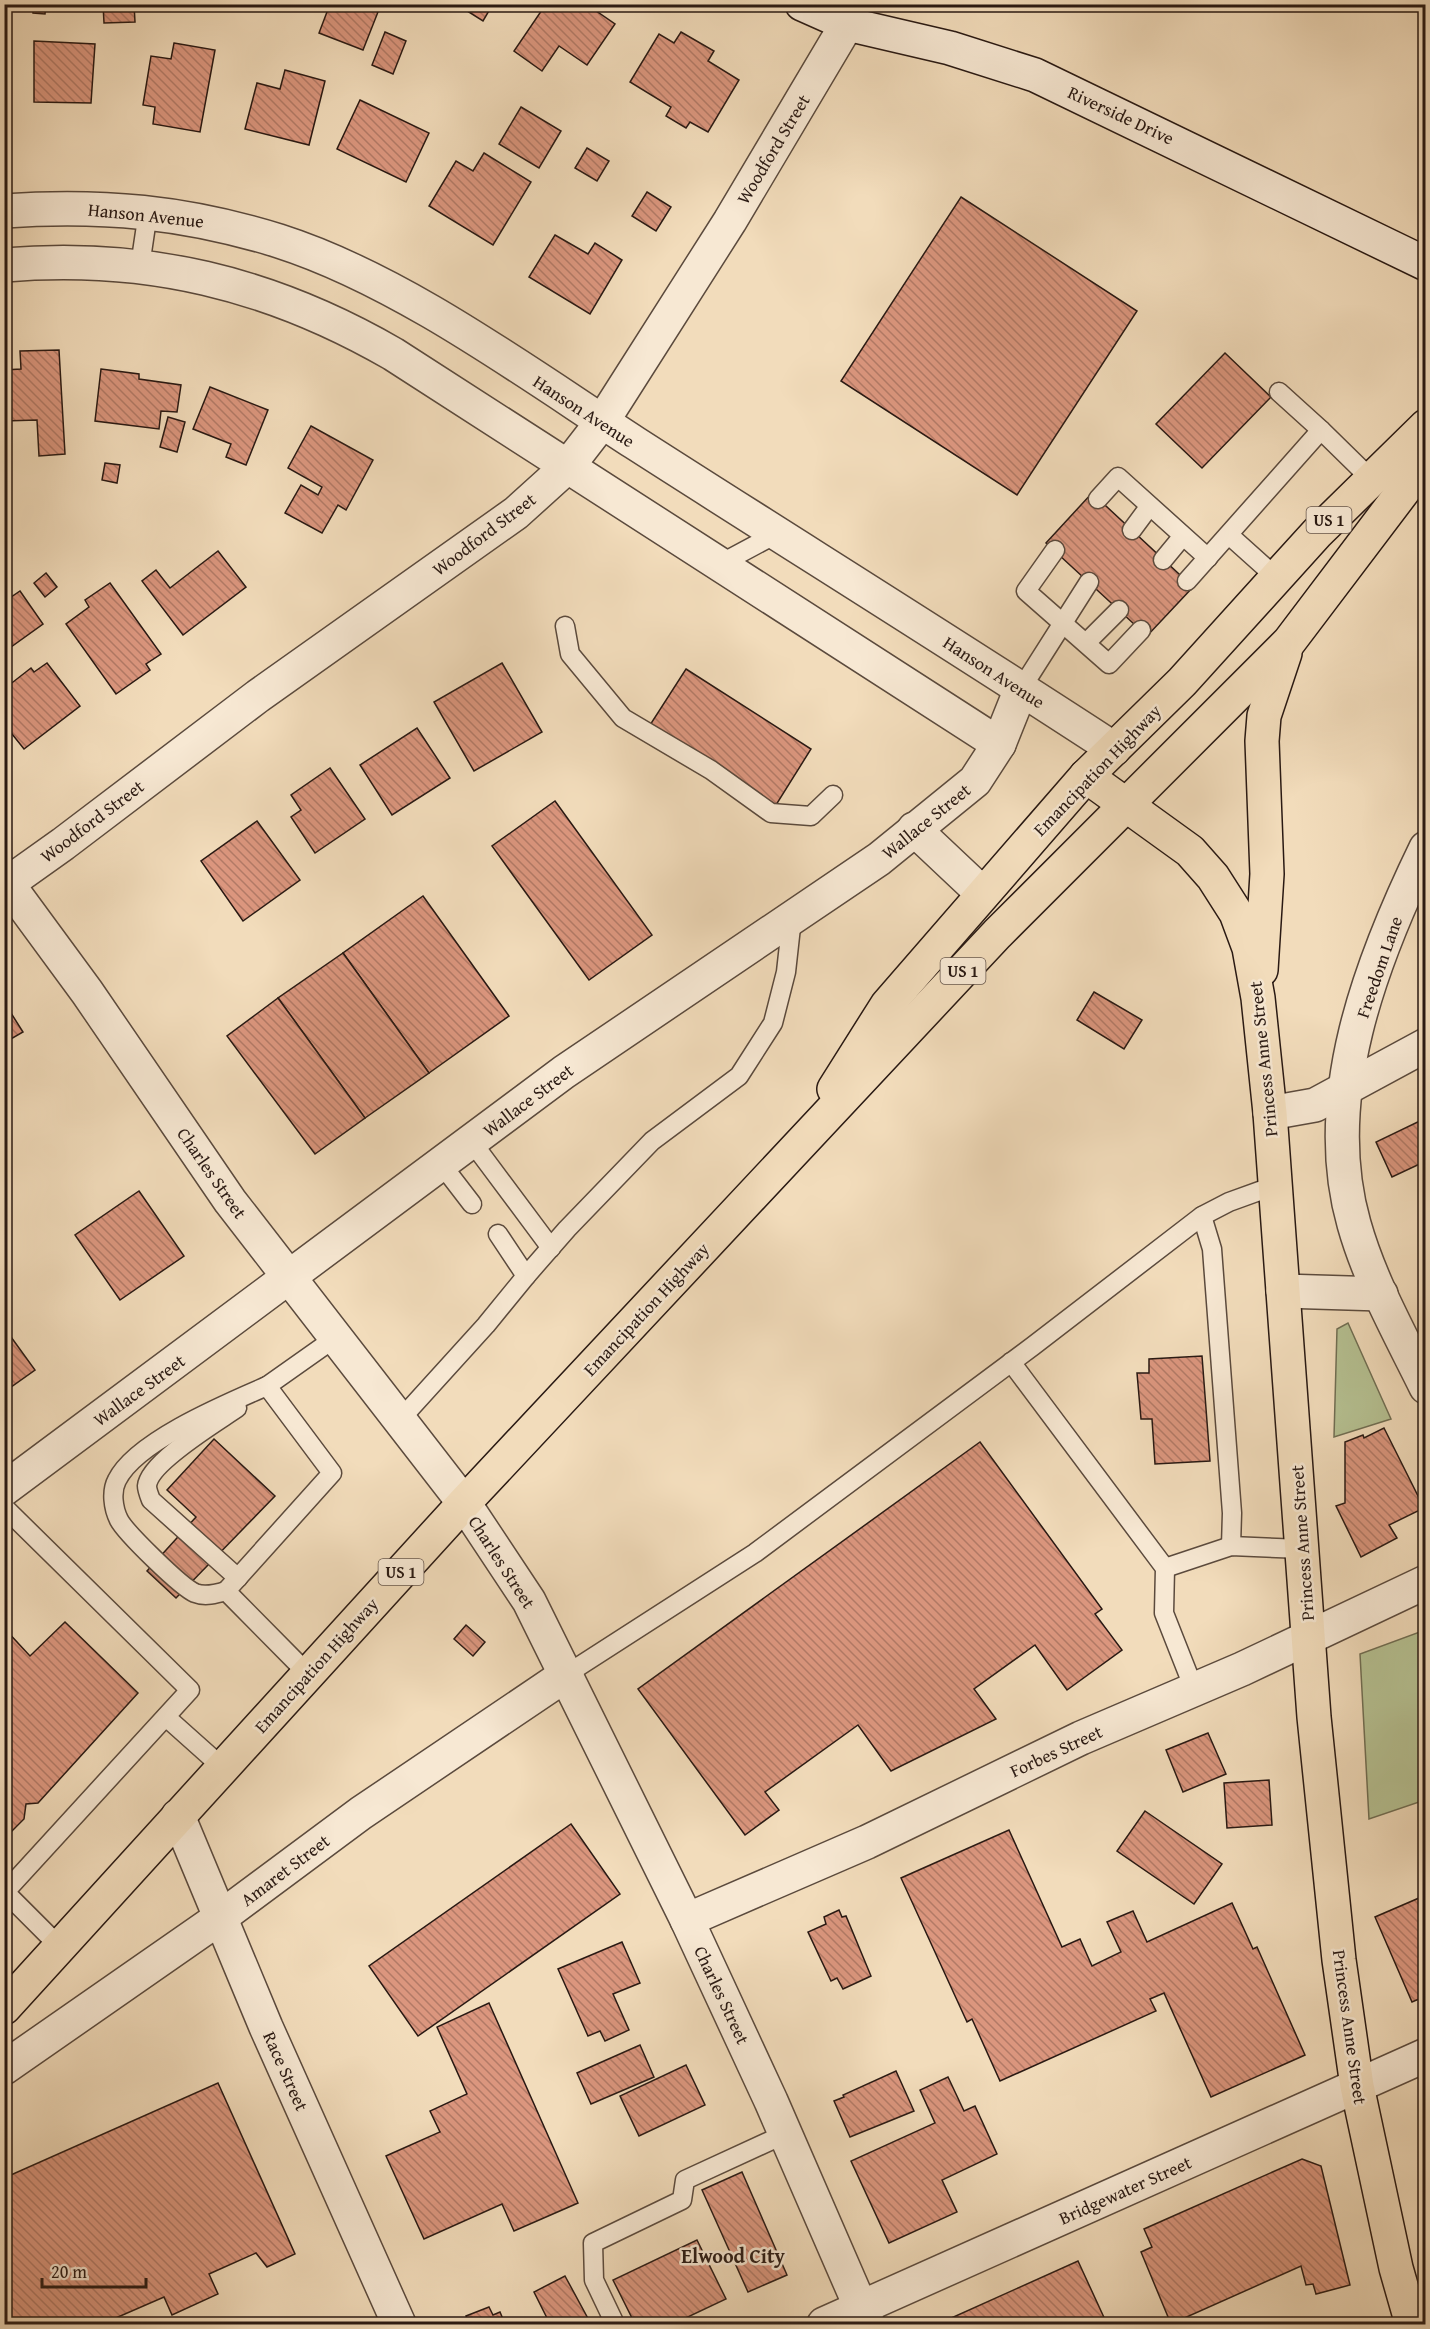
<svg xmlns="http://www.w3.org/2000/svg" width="1430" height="2329" font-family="'Gentium Book Plus',serif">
  <defs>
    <pattern id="building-back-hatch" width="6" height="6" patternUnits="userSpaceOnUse" patternTransform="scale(1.5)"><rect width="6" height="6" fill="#db967e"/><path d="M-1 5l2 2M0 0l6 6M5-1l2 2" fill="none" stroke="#b27a66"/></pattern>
  </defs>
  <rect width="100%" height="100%" fill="#f2dcbb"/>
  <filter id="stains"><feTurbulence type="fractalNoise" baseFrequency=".00333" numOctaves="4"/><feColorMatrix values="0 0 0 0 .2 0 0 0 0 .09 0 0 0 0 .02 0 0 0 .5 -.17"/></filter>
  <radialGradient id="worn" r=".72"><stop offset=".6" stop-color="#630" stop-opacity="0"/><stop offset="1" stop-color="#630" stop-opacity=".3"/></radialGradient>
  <g fill="#b6c293" stroke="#706e53" stroke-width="1.5">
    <path d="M 1348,1323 L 1391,1419 L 1334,1437 L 1337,1329 Z"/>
    <path d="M 1425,1630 L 1425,1800 L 1369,1819 L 1360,1654 Z"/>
  </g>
  <g fill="url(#building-back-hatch)" stroke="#291913" stroke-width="1.5">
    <path d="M 33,4 L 46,4 L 45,14 L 33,13 Z"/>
    <path d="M 103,4 L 134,4 L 135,22 L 104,23 Z"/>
    <path d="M 330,4 L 360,4 L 378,12 L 363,50 L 319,33 Z"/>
    <path d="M 456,4 L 493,4 L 483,21 Z"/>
    <path d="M 546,4 L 586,4 L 615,24 L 587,65 L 559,46 L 542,71 L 514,51 Z"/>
    <path d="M 385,32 L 406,41 L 393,74 L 372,65 Z"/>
    <path d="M 681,32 L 714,51 L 708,61 L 739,80 L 708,132 L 690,122 L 686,128 L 666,116 L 671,107 L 630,82 L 659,34 L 674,43 Z"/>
    <path d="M 34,41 L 95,44 L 91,103 L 34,102 Z"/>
    <path d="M 174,43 L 215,50 L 200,132 L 153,124 L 155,107 L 143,105 L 151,56 L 171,59 Z"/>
    <path d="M 285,70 L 325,81 L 309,145 L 245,129 L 257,83 L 280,89 Z"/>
    <path d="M 360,100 L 429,133 L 406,182 L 337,149 Z"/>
    <path d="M 521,107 L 561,131 L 539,168 L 499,144 Z"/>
    <path d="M 587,148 L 609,161 L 597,181 L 575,168 Z"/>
    <path d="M 484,153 L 531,182 L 493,245 L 429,206 L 456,161 L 473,171 Z"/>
    <path d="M 647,192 L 671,207 L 656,231 L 632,216 Z"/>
    <path d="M 961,197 L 1137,311 L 1017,495 L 841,381 Z"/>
    <path d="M 555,235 L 588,254 L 595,243 L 622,260 L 590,314 L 529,277 Z"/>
    <path d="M 59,350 L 65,454 L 39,456 L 37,420 L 4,421 L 4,370 L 21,369 L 20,351 Z"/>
    <path d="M 1225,353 L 1271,397 L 1202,468 L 1156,424 Z"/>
    <path d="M 101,369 L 139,374 L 139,379 L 181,385 L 177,412 L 161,411 L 159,429 L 95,421 Z"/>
    <path d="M 210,387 L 268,410 L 246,465 L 226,457 L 231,444 L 193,429 Z"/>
    <path d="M 168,417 L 185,422 L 177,452 L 160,447 Z"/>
    <path d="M 311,426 L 373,460 L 346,510 L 338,505 L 322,533 L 285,513 L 301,485 L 318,495 L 322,487 L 288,468 Z"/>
    <path d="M 105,463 L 120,465 L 117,483 L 102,480 Z"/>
    <path d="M 1092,493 L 1193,587 L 1147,636 L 1046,543 Z"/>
    <path d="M 218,551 L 246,587 L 183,635 L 142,581 L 156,570 L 170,588 Z"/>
    <path d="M 46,573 L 57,587 L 45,597 L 34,583 Z"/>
    <path d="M 110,583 L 161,654 L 146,664 L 150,670 L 116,694 L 66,624 L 89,607 L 85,600 Z"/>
    <path d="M 20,591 L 43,624 L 11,647 L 4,638 L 4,602 Z"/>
    <path d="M 47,663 L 80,706 L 24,749 L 4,724 L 4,689 L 31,668 L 34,672 Z"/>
    <path d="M 502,663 L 542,732 L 474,771 L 434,702 Z"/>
    <path d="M 686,669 L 811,749 L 776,805 L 650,725 Z"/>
    <path d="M 417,728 L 450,778 L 392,815 L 360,765 Z"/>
    <path d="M 330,768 L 365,819 L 315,853 L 291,817 L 301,810 L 291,795 Z"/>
    <path d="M 555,801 L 652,935 L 589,980 L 492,846 Z"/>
    <path d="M 257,821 L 300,880 L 243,921 L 201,861 Z"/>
    <path d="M 423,896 L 509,1016 L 429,1073 L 343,953 Z"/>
    <path d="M 343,953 L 429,1073 L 365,1118 L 278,998 Z"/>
    <path d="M 1094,992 L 1142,1020 L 1124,1049 L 1077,1020 Z"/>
    <path d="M 278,998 L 365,1118 L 315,1154 L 227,1036 Z"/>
    <path d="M 4,1002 L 23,1032 L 4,1043 Z"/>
    <path d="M 1426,1118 L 1424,1162 L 1392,1177 L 1376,1142 Z"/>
    <path d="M 139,1191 L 184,1256 L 120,1300 L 75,1235 Z"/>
    <path d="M 6,1330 L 35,1370 L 4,1392 L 4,1332 Z"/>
    <path d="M 1202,1356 L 1210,1461 L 1155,1464 L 1152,1419 L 1141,1419 L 1137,1373 L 1149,1373 L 1149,1359 Z"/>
    <path d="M 1384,1428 L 1424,1508 L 1389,1525 L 1397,1538 L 1361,1557 L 1336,1506 L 1345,1503 L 1345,1442 L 1363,1435 L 1364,1438 Z"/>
    <path d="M 214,1439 L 275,1496 L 176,1598 L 147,1571 L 196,1517 L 167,1490 Z"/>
    <path d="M 980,1442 L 1102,1609 L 1095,1614 L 1122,1650 L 1067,1690 L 1035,1645 L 974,1689 L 996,1719 L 891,1771 L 858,1725 L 765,1792 L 779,1810 L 745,1835 L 638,1689 Z"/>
    <path d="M 65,1622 L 138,1693 L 38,1803 L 26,1804 L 24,1819 L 4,1839 L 4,1628 L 30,1656 Z"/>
    <path d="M 466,1625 L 485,1642 L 473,1656 L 454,1639 Z"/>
    <path d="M 1208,1733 L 1226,1774 L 1183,1792 L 1166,1750 Z"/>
    <path d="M 1269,1780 L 1272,1825 L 1227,1828 L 1224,1783 Z"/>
    <path d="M 1145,1811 L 1222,1864 L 1194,1904 L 1117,1851 Z"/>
    <path d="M 571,1824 L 620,1894 L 418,2036 L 369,1966 Z"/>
    <path d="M 1009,1830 L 1062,1947 L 1080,1939 L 1092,1966 L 1121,1952 L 1107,1922 L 1133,1911 L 1147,1942 L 1232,1903 L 1253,1949 L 1257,1947 L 1305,2055 L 1211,2097 L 1164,1993 L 1150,1999 L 1156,2011 L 1000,2081 L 972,2019 L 967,2022 L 901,1878 Z"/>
    <path d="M 1426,1895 L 1426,1996 L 1412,2002 L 1375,1917 Z"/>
    <path d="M 839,1910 L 842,1917 L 846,1916 L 871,1976 L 843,1989 L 837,1978 L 831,1981 L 808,1932 L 826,1924 L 824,1917 Z"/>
    <path d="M 622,1942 L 640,1983 L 613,1994 L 629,2030 L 605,2041 L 600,2031 L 588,2036 L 558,1969 Z"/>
    <path d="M 489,2003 L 578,2203 L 514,2231 L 502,2204 L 424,2239 L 386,2156 L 440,2132 L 430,2111 L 467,2094 L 437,2027 Z"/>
    <path d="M 640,2045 L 654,2077 L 591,2104 L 577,2073 Z"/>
    <path d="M 686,2065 L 705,2105 L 639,2136 L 620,2096 Z"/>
    <path d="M 896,2071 L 914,2111 L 850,2137 L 834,2101 L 844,2097 L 843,2095 Z"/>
    <path d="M 948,2077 L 964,2111 L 975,2106 L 997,2154 L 942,2180 L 957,2212 L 889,2243 L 851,2161 L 935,2123 L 920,2090 Z"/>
    <path d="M 218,2083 L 295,2254 L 267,2267 L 256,2253 L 209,2274 L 218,2294 L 172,2315 L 164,2297 L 102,2324 L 4,2324 L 4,2178 Z"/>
    <path d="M 1302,2159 L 1321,2166 L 1350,2285 L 1316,2294 L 1313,2284 L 1306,2285 L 1301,2266 L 1171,2324 L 1141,2252 L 1152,2247 L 1144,2229 Z"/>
    <path d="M 742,2172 L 787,2275 L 748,2292 L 702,2190 Z"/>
    <path d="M 697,2240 L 726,2299 L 673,2324 L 635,2324 L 613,2280 Z"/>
    <path d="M 1078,2261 L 1107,2324 L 938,2324 Z"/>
    <path d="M 565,2276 L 591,2324 L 550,2324 L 534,2292 Z"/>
    <path d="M 489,2307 L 493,2315 L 500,2312 L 505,2324 L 469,2324 L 466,2316 Z"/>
  </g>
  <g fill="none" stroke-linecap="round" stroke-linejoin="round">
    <g stroke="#5b4a3d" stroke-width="21">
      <g id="lane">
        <path d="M 140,266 L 148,212"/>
        <path d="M 1279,392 L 1321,430"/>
        <path d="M 1098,499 L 1118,477 L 1208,558"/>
        <path d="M 1132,530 L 1149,507"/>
        <path d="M 1229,535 L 1277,578"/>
        <path d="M 1055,550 L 1026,591 L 1109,664 L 1141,630"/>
        <path d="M 1163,560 L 1182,537"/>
        <path d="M 720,564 L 776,534"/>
        <path d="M 1187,581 L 1321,430 L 1370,478"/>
        <path d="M 565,626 L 570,654 L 623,718 L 711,770 L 771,813 L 811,816 L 833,795"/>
        <path d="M 1086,643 L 1119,610"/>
        <path d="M 1021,689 L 1089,582"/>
        <path d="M 472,1142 L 551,1248"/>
        <path d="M 442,1165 L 472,1204"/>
        <path d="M 1202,1216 L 1212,1249 L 1232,1513 L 1231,1546"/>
        <path d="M 526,1276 L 567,1229 L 652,1141 L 739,1076 L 773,1023 L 786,972 L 792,918"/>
        <path d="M 1011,1362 L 1165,1568 L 1164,1613 L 1194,1689"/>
        <path d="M 237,1408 C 217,1422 149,1462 147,1486 C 147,1490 149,1495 151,1500 L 238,1578"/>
        <path d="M 398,1422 L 486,1325 L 526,1276 L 498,1234"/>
        <path d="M 4,1507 L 190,1690 L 5,1892 L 60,1947"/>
        <path d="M 1165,1568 L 1231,1546 L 1302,1549"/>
        <path d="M 226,1591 C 216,1594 205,1597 195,1593 C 181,1587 126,1533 119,1520 C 113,1508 111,1491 117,1480 C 136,1441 228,1403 267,1386"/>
        <path d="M 308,1674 L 226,1591 L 332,1473 L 267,1386 L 335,1338"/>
        <path d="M 567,1674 L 755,1553 L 1033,1346 L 1202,1216 L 1229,1202 L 1276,1185"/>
        <path d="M 166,1717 L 222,1767"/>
        <path d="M 615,2324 L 594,2280 L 593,2243 L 682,2200 L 685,2180 L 785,2134"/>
      </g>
    </g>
    <g stroke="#5b4a3d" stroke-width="36">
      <g id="street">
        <path d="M 4,211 C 101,204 186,212 279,241 C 401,280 527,373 635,443 C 794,545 955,645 1114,749"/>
        <path d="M 4,265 C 146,253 270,283 393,354 L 999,744"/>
        <path d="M 914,829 L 983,894"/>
        <path d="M 1426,848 C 1371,961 1318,1098 1354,1224 C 1370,1281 1400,1334 1426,1387"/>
        <path d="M 4,879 L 87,992 L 230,1201 L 464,1503 L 529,1601 L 687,1920 L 771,2101 L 868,2324"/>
        <path d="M 4,886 L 63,844 L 258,696 L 516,513 L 568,466 L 602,422 L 730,221 L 847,24"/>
        <path d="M 1270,1113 L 1315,1105 L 1426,1045"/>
        <path d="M 1283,1291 L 1381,1294"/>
        <path d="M 4,1489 L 564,1072 L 879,859 L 975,781 L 999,744 L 1021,689"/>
        <path d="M 178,1816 L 266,2027 L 399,2324"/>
        <path d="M 687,1920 L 867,1842 L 1081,1738 L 1242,1669 L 1426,1582"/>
        <path d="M 4,2068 L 221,1917 L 361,1813 L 567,1674"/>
        <path d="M 824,2324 L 1426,2055"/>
      </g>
    </g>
    <g stroke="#291913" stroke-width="36">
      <path id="secondary" d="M 802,4 L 847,24 L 950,48 L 1035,75 L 1426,264"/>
    </g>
    <g stroke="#291913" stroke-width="36">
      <g id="primary">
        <path d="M 1086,776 L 1190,851 L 1213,877 L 1236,913 L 1249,948 L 1258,998 L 1270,1113 L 1314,1717 L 1339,1960 L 1357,2086 L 1396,2268 L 1412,2324"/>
        <path d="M 1261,970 L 1267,874 L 1262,741 L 1264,716 L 1285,653"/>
        <path d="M 834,1089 L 887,1005 L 1086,776 L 1182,682 L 1317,533 L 1426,426"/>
        <path d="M 4,2008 L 464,1503 L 997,934 L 1289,642 L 1426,461"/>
      </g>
    </g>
    <use href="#lane" stroke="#f7e8d3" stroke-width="18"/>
    <use href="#street" stroke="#f7e8d3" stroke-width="33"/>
    <use href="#secondary" stroke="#f7e8d3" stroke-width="33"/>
    <use href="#primary" stroke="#f2dcbb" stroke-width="33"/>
  </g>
  <g text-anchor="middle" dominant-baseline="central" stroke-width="5" stroke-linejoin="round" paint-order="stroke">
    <g fill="#f7e8d3" stroke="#67574d" stroke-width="1.5">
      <rect x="1306.5" y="507" width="45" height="26" rx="4.5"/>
      <rect x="940.5" y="958" width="45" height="26" rx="4.5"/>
      <rect x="378.5" y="1559" width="45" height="26" rx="4.5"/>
    </g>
    <g font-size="16" font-weight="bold" fill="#291913">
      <text x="1329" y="520">US 1</text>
      <text x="963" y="971">US 1</text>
      <text x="401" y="1572">US 1</text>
    </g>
    <g font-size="18" fill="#291913" stroke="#f7e8d3">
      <text transform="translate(1121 115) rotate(25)">Riverside Drive</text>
      <text transform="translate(773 149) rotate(-59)">Woodford Street</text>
      <text transform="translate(146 215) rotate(6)">Hanson Avenue</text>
      <text transform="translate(584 411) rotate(33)">Hanson Avenue</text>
      <text transform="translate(484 534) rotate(-37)">Woodford Street</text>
      <text transform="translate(994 672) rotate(33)">Hanson Avenue</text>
      <text transform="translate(1097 770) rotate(-46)">Emancipation Highway</text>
      <text transform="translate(92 821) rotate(-37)">Woodford Street</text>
      <text transform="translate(926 821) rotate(-39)">Wallace Street</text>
      <text transform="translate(1379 967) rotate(-71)">Freedom Lane</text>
      <text transform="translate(1263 1059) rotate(-96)">Princess Anne Street</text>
      <text transform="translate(528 1100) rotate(-37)">Wallace Street</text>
      <text transform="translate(212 1173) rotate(55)">Charles Street</text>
      <text transform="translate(646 1309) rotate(-47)">Emancipation Highway</text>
      <text transform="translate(139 1390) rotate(-36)">Wallace Street</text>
      <text transform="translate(1302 1543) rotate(-94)">Princess Anne Street</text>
      <text transform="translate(502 1562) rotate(57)">Charles Street</text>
      <text transform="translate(316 1665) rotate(-48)">Emancipation Highway</text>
      <text transform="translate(1056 1751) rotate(-25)">Forbes Street</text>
      <text transform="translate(285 1870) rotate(-37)">Amaret Street</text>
      <text transform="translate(722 1995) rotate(65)">Charles Street</text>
      <text transform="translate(1350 2027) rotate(82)">Princess Anne Street</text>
      <text transform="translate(286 2071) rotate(66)">Race Street</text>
      <text transform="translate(1125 2190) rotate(-24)">Bridgewater Street</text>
    </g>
    <g font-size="20" font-weight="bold" fill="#291913" stroke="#f7e8d3">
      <text x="733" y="2255">Elwood City</text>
    </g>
  </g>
  <rect width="1430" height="2329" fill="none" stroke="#f2dcbb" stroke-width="24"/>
  <rect x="6" y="6" width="1418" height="2317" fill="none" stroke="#291913" stroke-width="3"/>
  <rect x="12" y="12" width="1406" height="2305" fill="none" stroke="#291913" stroke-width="1.5"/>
  <path d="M42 2278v9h104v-9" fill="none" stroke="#291913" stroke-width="3"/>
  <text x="51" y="2278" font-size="18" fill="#291913" stroke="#f7e8d3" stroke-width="4.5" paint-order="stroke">20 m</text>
  <rect width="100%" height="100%" filter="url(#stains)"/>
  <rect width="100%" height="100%" fill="url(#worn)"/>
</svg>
